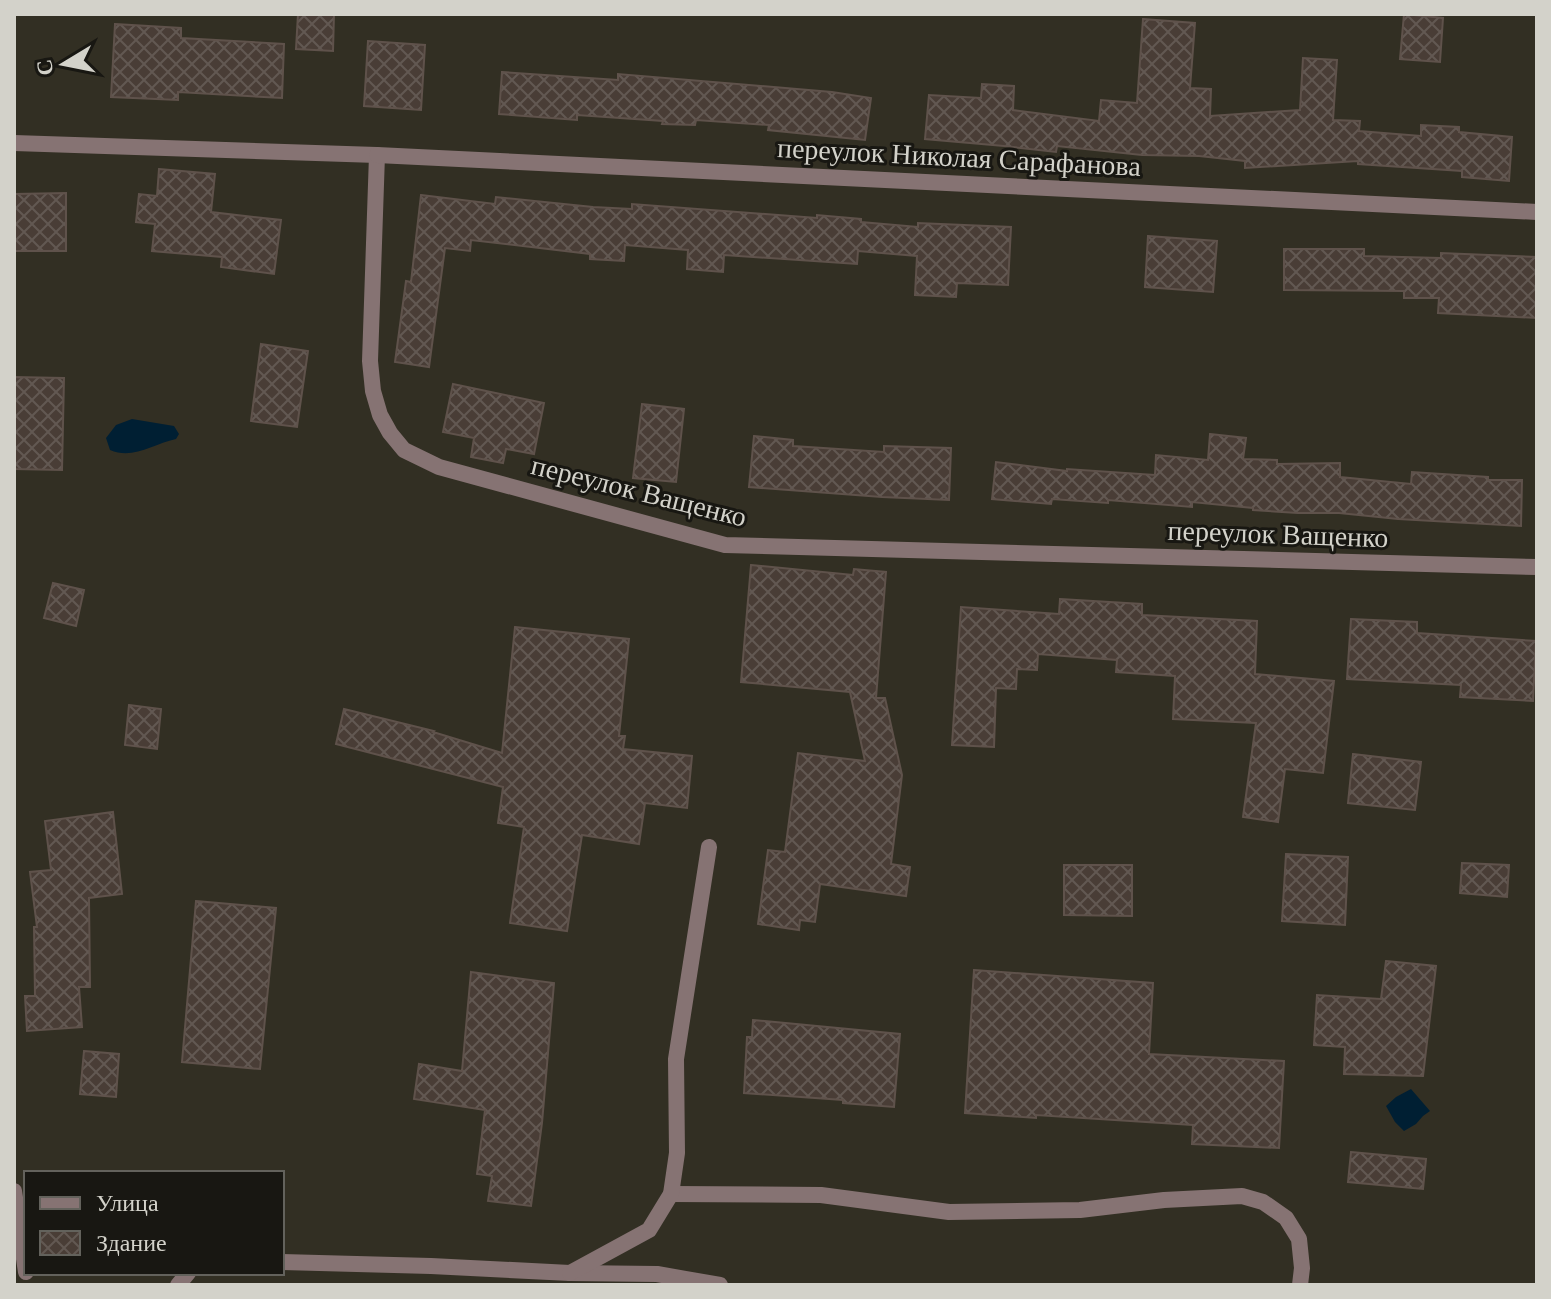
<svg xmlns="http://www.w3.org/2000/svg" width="1551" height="1299" font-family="'Times New Roman',serif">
  <defs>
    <pattern id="building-cross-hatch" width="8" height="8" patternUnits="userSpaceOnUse" patternTransform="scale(2)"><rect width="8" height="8" fill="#493d36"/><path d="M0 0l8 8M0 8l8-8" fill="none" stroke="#625852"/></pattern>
  </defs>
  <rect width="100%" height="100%" fill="#322f23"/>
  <g fill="#001f33">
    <path d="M 132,419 L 174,426 L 179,434 L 176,439 C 153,444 133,460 110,450 L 106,438 L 116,425 Z"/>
    <path d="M 1411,1089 L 1430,1111 L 1423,1116 L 1416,1124 L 1404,1131 L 1395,1122 L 1386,1106 L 1396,1097 Z"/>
  </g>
  <g fill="url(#building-cross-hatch)" stroke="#5f524b" stroke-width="2">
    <path d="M 298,14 L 334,14 L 333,51 L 296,49 Z"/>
    <path d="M 1404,14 L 1443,18 L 1440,62 L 1400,59 Z"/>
    <path d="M 1143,19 L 1195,23 L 1190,88 L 1211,89 L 1210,116 L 1300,110 L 1303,58 L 1337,60 L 1333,120 L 1360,121 L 1359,131 L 1421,136 L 1421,125 L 1459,127 L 1459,132 L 1512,137 L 1509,181 L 1462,177 L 1462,171 L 1358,164 L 1358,161 L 1245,168 L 1245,161 L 1199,156 L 1142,155 L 1057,146 L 1056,152 L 1004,146 L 925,139 L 929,95 L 981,98 L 982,84 L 1014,86 L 1013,110 L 1099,121 L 1101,100 L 1137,103 Z"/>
    <path d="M 115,24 L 181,28 L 181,38 L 284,44 L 282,98 L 178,92 L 178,100 L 111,97 Z"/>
    <path d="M 368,41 L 425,45 L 421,110 L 364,106 Z"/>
    <path d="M 502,72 L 618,80 L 618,74 L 832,92 L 871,98 L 865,140 L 768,130 L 769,125 L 696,120 L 695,125 L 662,124 L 663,121 L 577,115 L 577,120 L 499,114 Z"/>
    <path d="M 159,169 L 215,174 L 211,212 L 281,220 L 274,274 L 221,267 L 222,257 L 152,251 L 155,224 L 136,222 L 139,194 L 157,196 Z"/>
    <path d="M 66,193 L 66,251 L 14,251 L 14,194 Z"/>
    <path d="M 421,195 L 495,204 L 496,197 L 593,207 L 632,209 L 632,204 L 817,218 L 817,215 L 861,219 L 861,222 L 918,227 L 918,223 L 1011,227 L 1008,285 L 957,283 L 956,297 L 915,295 L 917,256 L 858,251 L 857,264 L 724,255 L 723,272 L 687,269 L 688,250 L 625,245 L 624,261 L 590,259 L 590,254 L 471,240 L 470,251 L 445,248 L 429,367 L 395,362 L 406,281 L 411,282 Z"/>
    <path d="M 1148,236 L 1217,241 L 1213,292 L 1145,287 Z"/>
    <path d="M 1284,249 L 1364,249 L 1364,256 L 1441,258 L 1441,253 L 1537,257 L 1537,318 L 1438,313 L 1439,298 L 1404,298 L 1404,291 L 1284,290 Z"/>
    <path d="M 261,344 L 308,351 L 297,427 L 251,421 Z"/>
    <path d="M 14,377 L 64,378 L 62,470 L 14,469 Z"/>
    <path d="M 453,384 L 544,403 L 534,454 L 506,449 L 503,463 L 471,457 L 474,438 L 443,432 Z"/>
    <path d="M 642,404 L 684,409 L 676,482 L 633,478 Z"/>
    <path d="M 1210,434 L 1246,438 L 1243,459 L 1277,460 L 1277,464 L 1340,463 L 1340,477 L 1411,484 L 1412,472 L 1488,477 L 1488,480 L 1522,480 L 1521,526 L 1398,519 L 1339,513 L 1298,513 L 1253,510 L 1253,508 L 1192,502 L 1192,507 L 1108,500 L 1108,503 L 1052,499 L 1051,504 L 992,499 L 996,462 L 1067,471 L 1067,469 L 1155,475 L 1156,455 L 1208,460 Z"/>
    <path d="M 754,436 L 793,440 L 793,446 L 884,452 L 884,446 L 951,448 L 949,500 L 882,497 L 749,487 Z"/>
    <path d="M 751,565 L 853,575 L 854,569 L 886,572 L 876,698 L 885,698 L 902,775 L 891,864 L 910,867 L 906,896 L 820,884 L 815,922 L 800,920 L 799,930 L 758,924 L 768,850 L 785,852 L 798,753 L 865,761 L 850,692 L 741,682 Z"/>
    <path d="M 53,583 L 84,590 L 76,626 L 44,618 Z"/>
    <path d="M 1060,599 L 1142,604 L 1142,615 L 1257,621 L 1255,674 L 1334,681 L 1323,773 L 1285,769 L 1278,822 L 1243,817 L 1256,723 L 1173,719 L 1175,676 L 1116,672 L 1117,660 L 1038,654 L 1037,670 L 1017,669 L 1016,689 L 996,688 L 994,747 L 952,745 L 961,607 L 1059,614 Z"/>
    <path d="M 1351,619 L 1417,622 L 1417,633 L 1536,641 L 1533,701 L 1460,697 L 1461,685 L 1347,679 Z"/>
    <path d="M 515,627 L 629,639 L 619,736 L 625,736 L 623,749 L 692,756 L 687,808 L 645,803 L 639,844 L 582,835 L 567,931 L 510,923 L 524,827 L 498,823 L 503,787 L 336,744 L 344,709 L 434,731 L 433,732 L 502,753 Z"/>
    <path d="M 129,705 L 161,709 L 157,749 L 125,745 Z"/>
    <path d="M 1353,754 L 1421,762 L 1415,810 L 1348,803 Z"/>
    <path d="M 113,812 L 122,894 L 89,898 L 90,987 L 79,987 L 82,1027 L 27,1031 L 25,996 L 35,996 L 34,927 L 37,927 L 30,872 L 51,870 L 45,821 Z"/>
    <path d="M 1286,854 L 1348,857 L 1345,925 L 1282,921 Z"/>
    <path d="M 1462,863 L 1509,865 L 1507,897 L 1460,893 Z"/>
    <path d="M 1064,865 L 1132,865 L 1132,916 L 1064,915 Z"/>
    <path d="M 196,901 L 276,908 L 260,1069 L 182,1062 Z"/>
    <path d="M 1386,961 L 1436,966 L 1423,1076 L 1344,1074 L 1345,1047 L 1314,1045 L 1317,995 L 1381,999 Z"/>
    <path d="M 974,970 L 1153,983 L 1149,1054 L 1284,1061 L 1279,1148 L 1192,1144 L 1193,1125 L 1036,1115 L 1036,1118 L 965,1113 Z"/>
    <path d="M 471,972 L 554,983 L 542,1123 L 531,1206 L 488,1201 L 492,1176 L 477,1174 L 485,1110 L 414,1099 L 419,1064 L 462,1071 Z"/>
    <path d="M 753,1020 L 900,1034 L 894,1107 L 843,1103 L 843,1100 L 744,1093 L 747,1037 L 752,1037 Z"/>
    <path d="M 84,1051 L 119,1054 L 116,1097 L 80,1094 Z"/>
    <path d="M 1351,1152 L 1426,1159 L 1423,1189 L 1348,1182 Z"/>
  </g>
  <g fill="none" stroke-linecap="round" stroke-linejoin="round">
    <g stroke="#867373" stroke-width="16">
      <path d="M 671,1194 L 821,1195 L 949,1212 L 1080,1210 L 1164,1200 L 1242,1196 L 1263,1202 L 1286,1218 L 1299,1239 L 1302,1268 L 1300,1285"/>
      <path d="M 282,1262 L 431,1266 L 570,1273 L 657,1274 L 720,1285"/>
      <path d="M 570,1273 L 649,1230 L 671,1194 L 677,1153 L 676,1059 L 709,847"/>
      <path d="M 178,1285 L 188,1273"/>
    </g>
    <g stroke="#867373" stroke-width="16">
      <path d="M 14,143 L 377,155 L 370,361 L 373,391 L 380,415 L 390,433 L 404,450 L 439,467 L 725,545 L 1537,567"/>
      <path d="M 377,155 L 1537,212"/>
      <path d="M 14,1191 L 26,1272"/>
    </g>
  </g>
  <g text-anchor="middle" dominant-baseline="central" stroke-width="6" stroke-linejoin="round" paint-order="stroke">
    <g font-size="28" fill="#d3d2ca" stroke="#181712">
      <text transform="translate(959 157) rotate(3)">переулок Николая Сарафанова</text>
      <text transform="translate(639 491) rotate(14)">переулок Ващенко</text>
      <text transform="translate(1278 534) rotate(2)">переулок Ващенко</text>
    </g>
  </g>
  <rect width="1551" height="1299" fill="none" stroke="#d3d2ca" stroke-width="32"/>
  <rect x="24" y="1171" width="260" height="104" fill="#181712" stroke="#63625c" stroke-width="2"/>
  <rect x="40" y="1197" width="40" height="12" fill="#867373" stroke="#63625c" stroke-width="2"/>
  <text x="96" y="1211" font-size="24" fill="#d3d2ca">Улица</text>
  <rect x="40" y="1231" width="40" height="24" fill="url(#building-cross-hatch)" stroke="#63625c" stroke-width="2"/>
  <text x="96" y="1251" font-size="24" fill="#d3d2ca">Здание</text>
  <g transform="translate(64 64) rotate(260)" stroke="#181712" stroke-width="6" paint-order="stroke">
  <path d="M0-6L14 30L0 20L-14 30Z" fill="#d3d2ca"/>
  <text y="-12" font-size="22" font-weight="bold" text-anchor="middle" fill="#d3d2ca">С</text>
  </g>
</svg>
